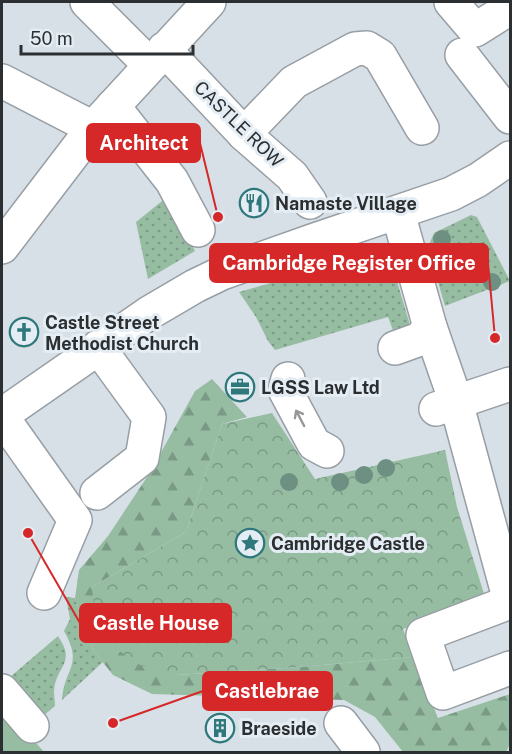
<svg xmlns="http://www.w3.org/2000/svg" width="512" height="754" font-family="'Public Sans',sans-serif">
  <defs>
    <pattern id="grass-dots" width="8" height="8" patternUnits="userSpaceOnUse" patternTransform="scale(1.5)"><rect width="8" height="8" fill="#96bda2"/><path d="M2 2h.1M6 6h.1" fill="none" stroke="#7b9a85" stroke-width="1.8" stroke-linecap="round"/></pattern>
    <pattern id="forest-firs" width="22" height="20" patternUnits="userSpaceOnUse" patternTransform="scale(1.5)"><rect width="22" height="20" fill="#96bda2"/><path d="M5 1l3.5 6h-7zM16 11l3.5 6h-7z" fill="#7b9a85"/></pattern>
    <pattern id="park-crowns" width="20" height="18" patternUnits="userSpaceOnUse" patternTransform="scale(1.5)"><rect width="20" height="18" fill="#96bda2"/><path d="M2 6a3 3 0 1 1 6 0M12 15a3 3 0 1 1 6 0" fill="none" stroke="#7b9a85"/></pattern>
  </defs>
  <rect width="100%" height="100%" fill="#d8e0e7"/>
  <g fill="url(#grass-dots)">
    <path d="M 167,197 L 195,251 L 148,279 L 136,222 Z"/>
    <path d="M 471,215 L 477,217 L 510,281 L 445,306 L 428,247 L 434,233 Z"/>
    <path d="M 376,253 L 390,258 L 413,335 L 397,341 L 388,317 L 275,350 L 268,341 L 256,317 L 239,292 Z"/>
    <path d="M 66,597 L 75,598 L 93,650 L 103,662 L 62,700 C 64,668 84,666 64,631 L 70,619 Z"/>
    <path d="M 58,636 C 77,664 56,665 54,691 C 54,696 55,701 55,706 L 36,722 L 3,683 Z"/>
  </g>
  <path fill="url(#forest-firs)" d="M 212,379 L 247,417 L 222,424 L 186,532 L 92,587 L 176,675 L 299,667 L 413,657 L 438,718 L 510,694 L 510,744 L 506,752 L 403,752 L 375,717 L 344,700 L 152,694 L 113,675 L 93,650 L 75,598 L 79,570 L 108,536 L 149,474 L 195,391 Z"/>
  <path fill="url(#park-crowns)" d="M 272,413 L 315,479 L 445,450 L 457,507 L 485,597 L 403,629 L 413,657 L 299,667 L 176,675 L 140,665 L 97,636 L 92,587 L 186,532 L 222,424 Z"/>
  <path fill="#96bda2" d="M 2,704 L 44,752 L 2,752 Z"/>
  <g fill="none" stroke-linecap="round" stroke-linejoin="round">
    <g stroke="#979ea4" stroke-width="36">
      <g id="minor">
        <path d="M 87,2 L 150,65"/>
        <path d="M 451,2 L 475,30 L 510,8"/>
        <path d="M 164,49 L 244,134 L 292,176 L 310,202"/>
        <path d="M 462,55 L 510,117"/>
        <path d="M 2,81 L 93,128"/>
        <path d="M 113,106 L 172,181 L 198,230"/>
        <path d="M 244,134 L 294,82 L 355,49 L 367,48 L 380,56 L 422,128"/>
        <path d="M 398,213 L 430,327 L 456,402 L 510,601"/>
        <path d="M 2,247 L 93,128 L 209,2"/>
        <path d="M 395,348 L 420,339 L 430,327"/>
        <path d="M 288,379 L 285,390 L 314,444 L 327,451"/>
        <path d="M 436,409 L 510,384"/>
        <path d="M 2,415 L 149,313 L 195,286 L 222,273 L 312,241 L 451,194 L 478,180 L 510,158"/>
        <path d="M 2,417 L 75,520 L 44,593"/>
        <path d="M 97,493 L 142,458 L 149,417 L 98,347"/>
        <path d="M 510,602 L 423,635 L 443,693 L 510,668"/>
        <path d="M 2,691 L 32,726"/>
        <path d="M 341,723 L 363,752"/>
      </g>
    </g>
    <use href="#minor" stroke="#fff" stroke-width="33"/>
  </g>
  <g fill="#6e9082">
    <circle cx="442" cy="239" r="9"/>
    <circle cx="492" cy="282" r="9"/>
    <circle cx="386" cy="468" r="9"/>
    <circle cx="364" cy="475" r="9"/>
    <circle cx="289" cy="482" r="9"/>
    <circle cx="340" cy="482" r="9"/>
  </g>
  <defs><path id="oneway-shaft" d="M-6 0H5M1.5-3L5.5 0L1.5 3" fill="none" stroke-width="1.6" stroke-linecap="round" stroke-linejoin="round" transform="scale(1.5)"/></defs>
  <use stroke="#959798" href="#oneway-shaft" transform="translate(300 418) rotate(-118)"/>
  <defs>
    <g id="restaurant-ring" transform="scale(1.5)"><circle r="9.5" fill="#e5edf4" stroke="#2e787b" stroke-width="1.5"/><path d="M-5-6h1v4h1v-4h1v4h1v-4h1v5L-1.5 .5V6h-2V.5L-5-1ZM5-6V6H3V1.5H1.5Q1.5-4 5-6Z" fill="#2e787b"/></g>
    <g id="church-ring" transform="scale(1.5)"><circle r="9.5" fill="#e5edf4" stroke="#2e787b" stroke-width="1.5"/><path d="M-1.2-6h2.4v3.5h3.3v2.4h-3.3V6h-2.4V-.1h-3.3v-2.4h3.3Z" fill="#2e787b"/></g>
    <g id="office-ring" transform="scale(1.5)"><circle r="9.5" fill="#e5edf4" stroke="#2e787b" stroke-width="1.5"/><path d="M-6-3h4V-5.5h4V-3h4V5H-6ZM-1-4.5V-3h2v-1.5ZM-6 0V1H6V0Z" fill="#2e787b"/></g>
    <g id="sight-ring" transform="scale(1.5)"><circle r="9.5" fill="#e5edf4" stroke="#2e787b" stroke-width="1.5"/><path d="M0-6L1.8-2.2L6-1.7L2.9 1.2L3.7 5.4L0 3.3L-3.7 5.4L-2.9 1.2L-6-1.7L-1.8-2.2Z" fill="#2e787b"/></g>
    <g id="building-ring" transform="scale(1.5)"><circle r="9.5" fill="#e5edf4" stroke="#2e787b" stroke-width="1.5"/><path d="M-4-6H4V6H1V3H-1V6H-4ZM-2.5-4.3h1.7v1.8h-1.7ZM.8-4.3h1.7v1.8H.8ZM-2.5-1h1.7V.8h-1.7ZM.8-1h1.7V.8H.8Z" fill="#2e787b"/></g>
  </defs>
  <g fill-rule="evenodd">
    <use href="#restaurant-ring" x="254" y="203"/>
    <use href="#church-ring" x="24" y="332"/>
    <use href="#office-ring" x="240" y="387"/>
    <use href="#sight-ring" x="250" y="543"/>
    <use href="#building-ring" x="220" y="728"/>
  </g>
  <g text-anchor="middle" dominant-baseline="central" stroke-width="6" stroke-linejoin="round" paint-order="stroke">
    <g font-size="18" fill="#2b2f31" stroke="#e5edf4">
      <text transform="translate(239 124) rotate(44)">CASTLE ROW</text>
    </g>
    <g font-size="18" font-weight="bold" fill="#2b2f31" stroke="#e5edf4" text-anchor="start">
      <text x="275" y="203">Namaste Village</text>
      <text x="45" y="322">Castle Street<tspan x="45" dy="21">Methodist Church</tspan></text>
      <text x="261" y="387">LGSS Law Ltd</text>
      <text x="271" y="543">Cambridge Castle</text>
      <text x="241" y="728">Braeside</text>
    </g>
  </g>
  <path fill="none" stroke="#d62828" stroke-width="2" d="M218 217L200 143M495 338L488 263M28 533L80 623M113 723L203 691"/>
  <g fill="#d62828" stroke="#e5edf4" stroke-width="2">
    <circle cx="218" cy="217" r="6"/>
    <circle cx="495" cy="338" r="6"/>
    <circle cx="28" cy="533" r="6"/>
    <circle cx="113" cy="723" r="6"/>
  </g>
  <g fill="#d62828" stroke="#d62828" stroke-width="2">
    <rect x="87" y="124" width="113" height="38" rx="6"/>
    <rect x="210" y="244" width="278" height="38" rx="6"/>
    <rect x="80" y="604" width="151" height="38" rx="6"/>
    <rect x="203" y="672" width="129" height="38" rx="6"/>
  </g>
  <g font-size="20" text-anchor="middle" font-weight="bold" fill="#fff">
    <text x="144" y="150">Architect</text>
    <text x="349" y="270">Cambridge Register Office</text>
    <text x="156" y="630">Castle House</text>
    <text x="267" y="698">Castlebrae</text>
  </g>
  <rect width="512" height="754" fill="none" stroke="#2b2f31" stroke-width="6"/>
  <path d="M21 45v9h172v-9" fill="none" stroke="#2b2f31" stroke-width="3"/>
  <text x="30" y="45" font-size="18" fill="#2b2f31" stroke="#e5edf4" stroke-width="4.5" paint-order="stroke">50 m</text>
</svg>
